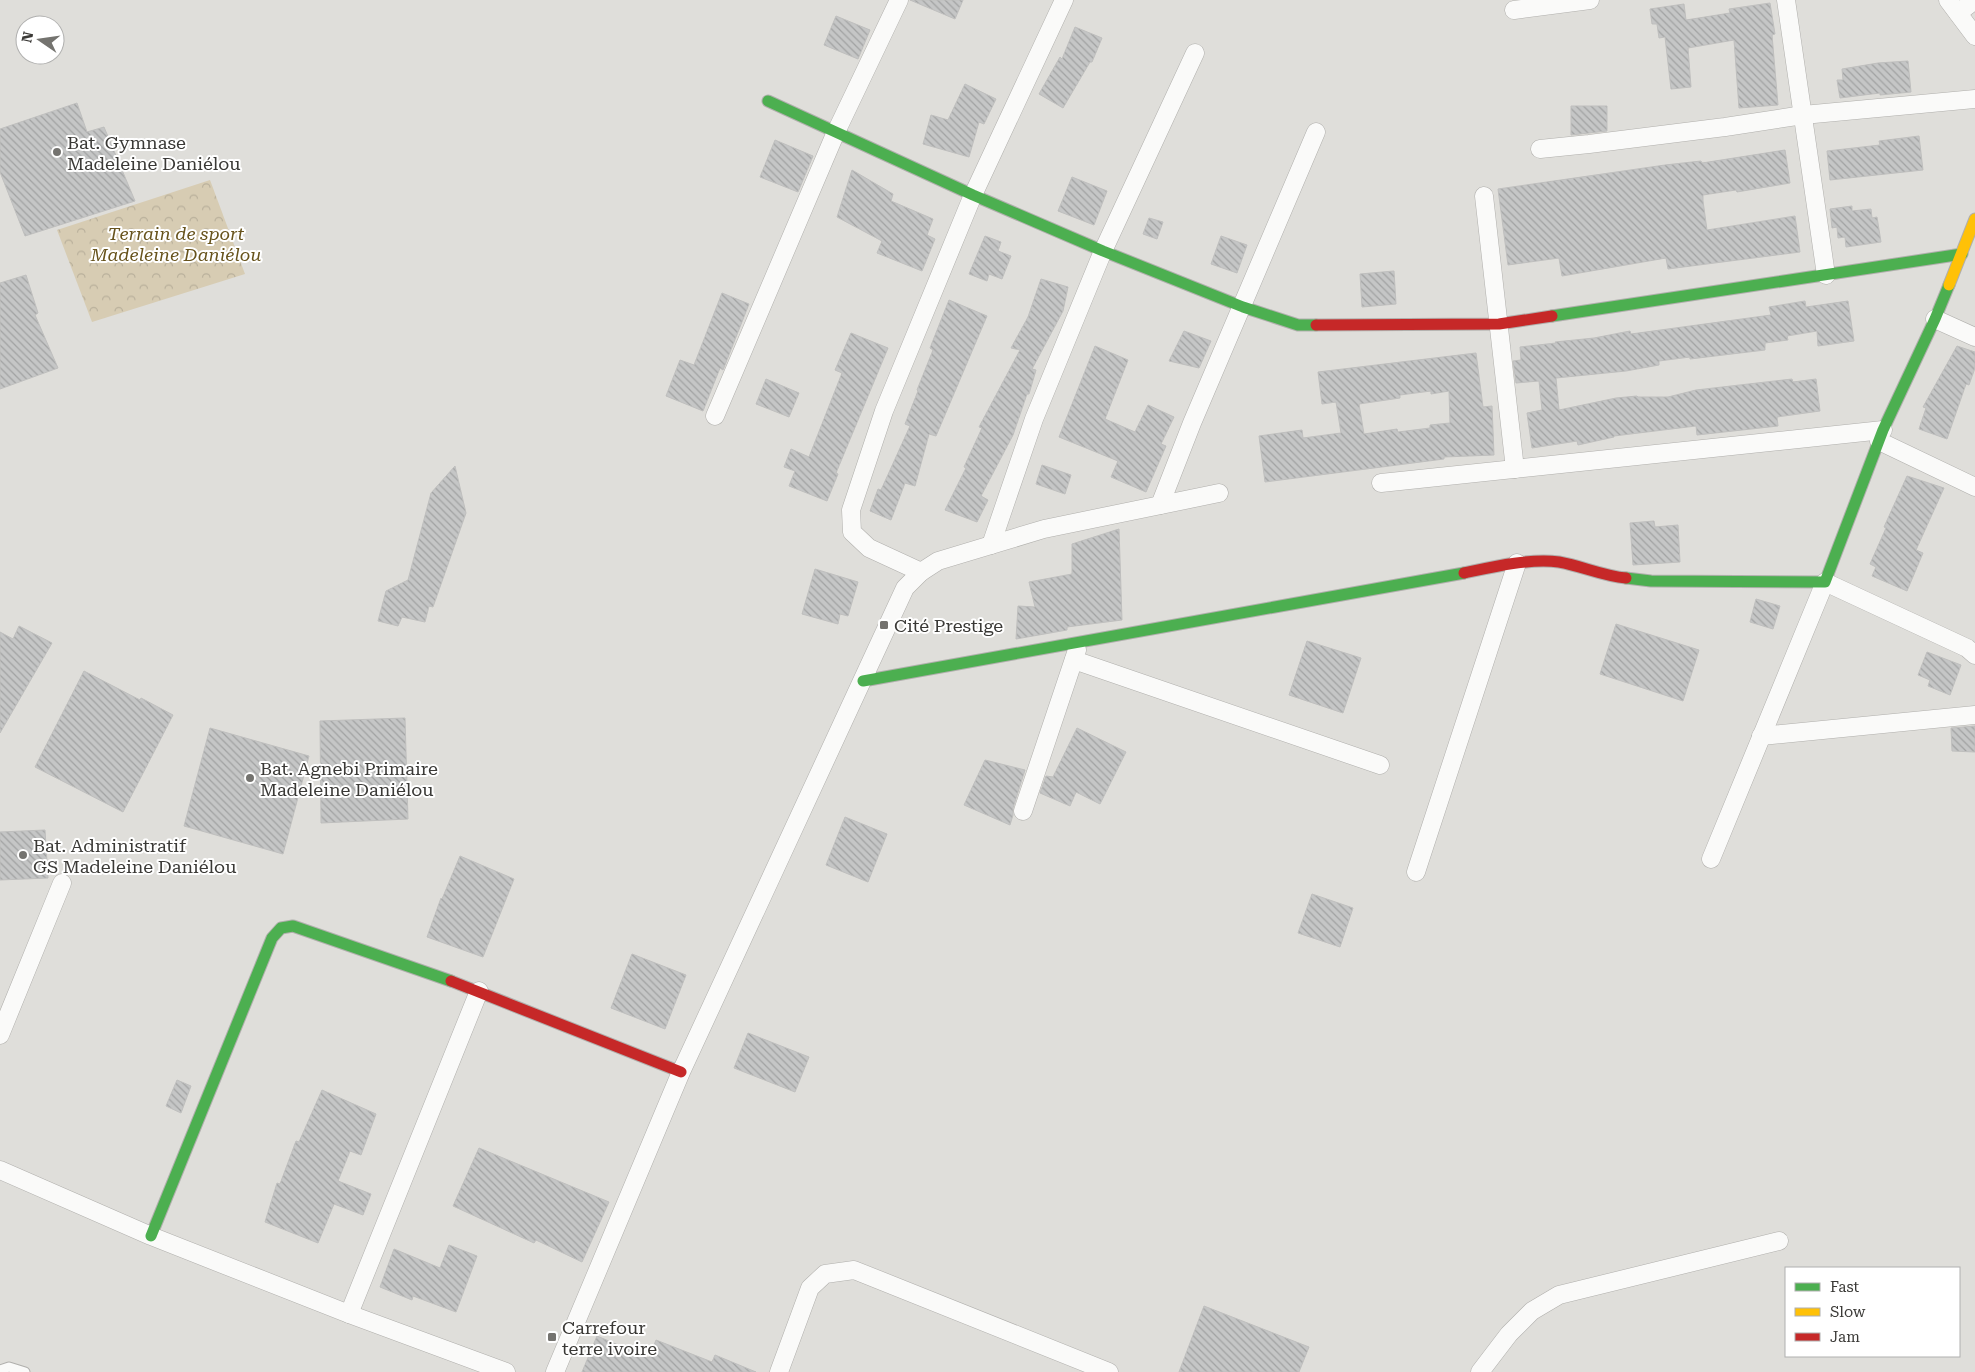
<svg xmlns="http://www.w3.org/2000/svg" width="1975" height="1372" font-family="'Roboto Serif',serif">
  <defs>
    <pattern id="park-crowns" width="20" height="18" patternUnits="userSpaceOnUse" patternTransform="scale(1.25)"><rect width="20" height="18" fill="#d7ccb3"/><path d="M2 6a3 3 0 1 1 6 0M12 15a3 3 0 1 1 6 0" fill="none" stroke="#b9b09b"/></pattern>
    <pattern id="building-back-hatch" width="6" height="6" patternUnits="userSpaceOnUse" patternTransform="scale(1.25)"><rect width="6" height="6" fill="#c5c6c6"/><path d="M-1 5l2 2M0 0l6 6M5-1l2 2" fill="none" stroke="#a1a2a2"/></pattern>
  </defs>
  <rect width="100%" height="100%" fill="#dfdeda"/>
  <path fill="url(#park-crowns)" d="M 210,180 L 245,274 L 92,322 L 57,230 Z"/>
  <g fill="url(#building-back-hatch)" stroke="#bfbfbe" fill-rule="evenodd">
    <path d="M 910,0 L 963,0 L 955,19 Z"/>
    <path d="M 1770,3 L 1775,34 L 1772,35 L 1778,105 L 1739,108 L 1734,40 L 1688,48 L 1691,87 L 1671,89 L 1665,37 L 1659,38 L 1657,24 L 1652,24 L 1650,9 L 1684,4 L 1686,20 L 1730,13 L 1729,9 Z"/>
    <path d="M 836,16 L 870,30 L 858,59 L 824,45 Z"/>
    <path d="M 1075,27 L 1102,38 L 1092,62 L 1090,62 L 1063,108 L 1039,94 L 1060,57 L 1062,59 Z"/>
    <path d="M 1908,61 L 1911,92 L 1880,95 L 1880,93 L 1840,98 L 1837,80 L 1843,80 L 1842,69 L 1878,63 Z"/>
    <path d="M 965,84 L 996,99 L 984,124 L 979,122 L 969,157 L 923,144 L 931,115 L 948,120 Z"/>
    <path d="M 77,103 L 87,132 L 104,127 L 135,201 L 25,236 L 0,172 L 0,129 Z"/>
    <path d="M 1571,106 L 1607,106 L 1607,131 L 1571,135 Z"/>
    <path d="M 1919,136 L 1923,170 L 1830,180 L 1827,151 L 1880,145 L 1879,141 Z"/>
    <path d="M 775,140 L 813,156 L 798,192 L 760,177 Z"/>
    <path d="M 1785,150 L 1790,183 L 1737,192 L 1736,190 L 1703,195 L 1703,201 L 1707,230 L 1795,216 L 1800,252 L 1668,269 L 1666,258 L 1562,276 L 1559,258 L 1508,265 L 1498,189 L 1665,165 L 1701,161 L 1702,163 Z"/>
    <path d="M 852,170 L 893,194 L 891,201 L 933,219 L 927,235 L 935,239 L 922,271 L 877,253 L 882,241 L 837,217 Z"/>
    <path d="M 1072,177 L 1107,191 L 1094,225 L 1058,211 Z"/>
    <path d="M 1852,206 L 1852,211 L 1871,209 L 1872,218 L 1877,217 L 1881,242 L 1846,247 L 1845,237 L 1838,238 L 1837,227 L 1832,228 L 1830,209 Z"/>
    <path d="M 1149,218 L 1163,222 L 1157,239 L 1143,234 Z"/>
    <path d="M 985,236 L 1001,242 L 998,251 L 1011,256 L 1002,279 L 989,274 L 987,281 L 969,274 Z"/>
    <path d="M 1221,236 L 1247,245 L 1237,273 L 1211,264 Z"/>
    <path d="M 1394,271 L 1396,304 L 1362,307 L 1360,274 Z"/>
    <path d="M 26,275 L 38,313 L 35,315 L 58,368 L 0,389 L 0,283 Z"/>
    <path d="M 1041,279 L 1068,287 L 1063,311 L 1032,369 L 1036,370 L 1029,394 L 1027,394 L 1013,435 L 981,496 L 988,500 L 977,522 L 945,510 L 966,468 L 964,467 L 982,428 L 979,427 L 1020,350 L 1011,348 L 1028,317 Z"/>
    <path d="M 722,293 L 749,304 L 723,370 L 720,368 L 703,411 L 666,396 L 680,360 L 694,365 Z"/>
    <path d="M 949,300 L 987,316 L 936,436 L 929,434 L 915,486 L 905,483 L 891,520 L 870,511 L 878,489 L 881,490 L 910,426 L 905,424 L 918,391 L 917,390 L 933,350 L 930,348 Z"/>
    <path d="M 1805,301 L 1806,307 L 1848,301 L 1854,341 L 1818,346 L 1817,331 L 1787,336 L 1788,340 L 1765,343 L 1765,350 L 1690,359 L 1690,357 L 1659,361 L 1659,365 L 1626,371 L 1556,378 L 1559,410 L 1616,398 L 1637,396 L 1638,397 L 1668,397 L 1696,390 L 1792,379 L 1793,382 L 1816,379 L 1820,411 L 1777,417 L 1778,426 L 1697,435 L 1696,426 L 1614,436 L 1614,437 L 1578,445 L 1577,441 L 1532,448 L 1527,413 L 1542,410 L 1539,381 L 1516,383 L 1513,361 L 1521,360 L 1520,347 L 1556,343 L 1555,342 L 1594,338 L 1630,331 L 1631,334 L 1771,315 L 1769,307 Z"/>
    <path d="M 1184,331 L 1211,341 L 1199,368 L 1169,361 Z"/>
    <path d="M 851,333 L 888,348 L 836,473 L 838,474 L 827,501 L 789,486 L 795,471 L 784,467 L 791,449 L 809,457 L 842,373 L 835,370 Z"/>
    <path d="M 1095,346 L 1128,360 L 1105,419 L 1135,432 L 1148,405 L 1174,417 L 1161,444 L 1166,446 L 1146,492 L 1111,477 L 1118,461 L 1059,437 Z"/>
    <path d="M 1957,346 L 1975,352 L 1975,368 L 1969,385 L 1966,384 L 1947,439 L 1919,429 L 1926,408 L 1923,407 Z"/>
    <path d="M 1476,353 L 1483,407 L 1492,406 L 1494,455 L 1444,457 L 1444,459 L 1265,482 L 1259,436 L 1302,430 L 1303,438 L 1341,433 L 1336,402 L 1322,404 L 1318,372 ZM 1431,391 L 1431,394 L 1449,391 L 1450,423 L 1430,425 L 1430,428 L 1398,432 L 1397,429 L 1364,434 L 1359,404 L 1400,398 L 1400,395 Z"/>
    <path d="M 766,379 L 799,393 L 789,417 L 756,404 Z"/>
    <path d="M 1042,465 L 1071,475 L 1065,494 L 1036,484 Z"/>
    <path d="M 455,466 L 466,513 L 433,607 L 429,606 L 425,622 L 402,617 L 398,626 L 378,621 L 386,591 L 408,580 L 431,493 Z"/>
    <path d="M 1907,476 L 1944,488 L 1916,550 L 1923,553 L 1907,591 L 1872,576 L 1876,567 L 1870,564 L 1886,528 L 1884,527 Z"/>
    <path d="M 1654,521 L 1655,527 L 1678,525 L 1680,562 L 1633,565 L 1630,523 Z"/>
    <path d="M 1119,529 L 1122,620 L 1067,627 L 1067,630 L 1016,639 L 1018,606 L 1035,607 L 1029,582 L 1072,574 L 1072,544 Z"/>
    <path d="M 815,569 L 858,582 L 848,616 L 840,614 L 838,624 L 802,614 Z"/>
    <path d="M 1756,599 L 1780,606 L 1773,629 L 1750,622 Z"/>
    <path d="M 1616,624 L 1699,650 L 1683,701 L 1600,674 Z"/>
    <path d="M 19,626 L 52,643 L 0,733 L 0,632 L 13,639 Z"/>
    <path d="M 1307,641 L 1361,658 L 1343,713 L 1289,695 Z"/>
    <path d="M 1927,652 L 1961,665 L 1950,695 L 1928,686 L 1930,680 L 1918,675 Z"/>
    <path d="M 84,671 L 140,700 L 141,698 L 173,715 L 123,812 L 35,767 Z"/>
    <path d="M 405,718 L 408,819 L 321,823 L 320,721 Z"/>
    <path d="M 1975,726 L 1975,752 L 1952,751 L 1951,728 Z"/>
    <path d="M 210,728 L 309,756 L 283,854 L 184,826 Z"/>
    <path d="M 1077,728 L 1126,752 L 1100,804 L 1076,792 L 1070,806 L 1040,793 L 1046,776 L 1053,777 Z"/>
    <path d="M 985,760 L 1025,770 L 1013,808 L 1013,815 L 1010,825 L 964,805 Z"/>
    <path d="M 845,817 L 887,834 L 868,882 L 826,865 Z"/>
    <path d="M 45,830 L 48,878 L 0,880 L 0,832 Z"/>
    <path d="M 460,856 L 514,879 L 483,957 L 427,937 L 441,898 L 442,899 Z"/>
    <path d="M 1312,894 L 1353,908 L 1340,947 L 1298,933 Z"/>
    <path d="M 632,954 L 686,975 L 665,1029 L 611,1008 Z"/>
    <path d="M 748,1033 L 809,1057 L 795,1092 L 734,1068 Z"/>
    <path d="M 177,1080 L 191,1086 L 181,1113 L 166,1106 Z"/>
    <path d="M 322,1090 L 376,1114 L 361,1155 L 350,1151 L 338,1181 L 371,1194 L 363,1215 L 334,1204 L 318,1243 L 265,1222 L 277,1183 L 280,1184 L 296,1141 L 299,1142 Z"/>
    <path d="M 479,1148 L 609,1202 L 582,1262 L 536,1240 L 534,1243 L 453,1206 Z"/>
    <path d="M 449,1245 L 477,1256 L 456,1312 L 413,1296 L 412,1300 L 380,1287 L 394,1249 L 440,1268 Z"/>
    <path d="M 1204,1306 L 1309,1347 L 1299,1372 L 1179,1372 Z"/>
    <path d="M 597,1336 L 649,1358 L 656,1340 L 712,1362 L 715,1355 L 756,1372 L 582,1372 Z"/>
  </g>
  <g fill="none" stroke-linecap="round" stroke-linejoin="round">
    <g stroke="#b0afac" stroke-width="11">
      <path id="lane" d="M 0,1370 L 9,1367 L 25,1372"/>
    </g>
    <g stroke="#b0afac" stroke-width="19">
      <g id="street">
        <path d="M 1786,0 L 1826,275"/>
        <path d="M 1948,0 L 1975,36"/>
        <path d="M 1514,10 L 1590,0"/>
        <path d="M 1958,13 L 1975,0"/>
        <path d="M 1540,149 L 1589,144 L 1725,127 L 1803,115 L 1975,99"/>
        <path d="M 1484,196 L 1515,469"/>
        <path d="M 1935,319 L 1975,337"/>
        <path d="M 715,416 L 836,132 L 899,0"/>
        <path d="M 1879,441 L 1975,487"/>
        <path d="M 1381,483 L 1883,430"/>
        <path d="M 1160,505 L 1192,423 L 1316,132"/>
        <path d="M 991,545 L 1034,419 L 1103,251 L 1195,53"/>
        <path d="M 921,572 L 869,548 L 852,532 L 851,510 L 884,411 L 973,195 L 1064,0"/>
        <path d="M 1074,660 L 1380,765"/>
        <path d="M 1761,736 L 1975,715"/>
        <path d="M 1023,811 L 1077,650"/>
        <path d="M 1711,859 L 1825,582 L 1967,648 L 1975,655"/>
        <path d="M 1416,872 L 1517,563"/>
        <path d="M 0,1035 L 62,883"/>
        <path d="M 0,1170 L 151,1236 L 349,1314 L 506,1372"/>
        <path d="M 349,1314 L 479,991"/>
        <path d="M 555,1372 L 681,1072 L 905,588 L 921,572 L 938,561 L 1044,529 L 1219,493"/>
        <path d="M 779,1372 L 810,1288 L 825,1274 L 854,1270 L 1109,1372"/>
        <path d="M 1480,1372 L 1509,1334 L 1532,1311 L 1559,1295 L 1779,1241"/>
      </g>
    </g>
    <g stroke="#b0afac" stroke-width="13">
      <g id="fast">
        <path d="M 768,101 L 973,195 L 1103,251 L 1243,307 L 1298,325 L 1316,325"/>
        <path d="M 1552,316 L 1962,254"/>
        <path d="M 1626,578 L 1651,581 L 1825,582 L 1883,430 L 1935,319 L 1949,285"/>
        <path d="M 863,681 L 1464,573"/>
        <path d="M 151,1236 L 272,938 L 281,928 L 293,926 L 451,981"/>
      </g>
    </g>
    <g stroke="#b0afac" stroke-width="13">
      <path id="slow" d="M 1949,285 L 1975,219"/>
    </g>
    <g stroke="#b0afac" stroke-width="13">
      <g id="jam">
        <path d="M 1316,325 L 1499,324 L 1552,316"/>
        <path d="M 1464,573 C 1492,567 1530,558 1559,562 C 1582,566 1603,576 1626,578"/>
        <path d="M 451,981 L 681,1072"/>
      </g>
    </g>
    <use href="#lane" stroke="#fafaf9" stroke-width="9"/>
    <use href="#street" stroke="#fafaf9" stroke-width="18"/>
    <use href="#fast" stroke="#4caf50" stroke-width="11"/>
    <use href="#slow" stroke="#ffc107" stroke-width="11"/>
    <use href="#jam" stroke="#c62828" stroke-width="11"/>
  </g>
  <g fill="#74736f" stroke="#fff" stroke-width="2">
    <circle cx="57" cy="152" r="5"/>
    <rect x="879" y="620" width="10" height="10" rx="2.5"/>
    <circle cx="250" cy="778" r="5"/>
    <circle cx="23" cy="855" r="5"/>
    <rect x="547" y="1332" width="10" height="10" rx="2.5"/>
  </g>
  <g text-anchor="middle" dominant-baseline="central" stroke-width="4" stroke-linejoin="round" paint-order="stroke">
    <g font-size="18" fill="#3a3936" stroke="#fff" text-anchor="start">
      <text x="67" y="142">Bat. Gymnase<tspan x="67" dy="21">Madeleine Daniélou</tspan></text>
      <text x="894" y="625">Cité Prestige</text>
      <text x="260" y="768">Bat. Agnebi Primaire<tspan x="260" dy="21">Madeleine Daniélou</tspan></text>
      <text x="33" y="845">Bat. Administratif<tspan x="33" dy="21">GS Madeleine Daniélou</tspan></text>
      <text x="562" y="1327">Carrefour<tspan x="562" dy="21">terre ivoire</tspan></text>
    </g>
    <g font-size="18" font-style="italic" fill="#67531c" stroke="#fff">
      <text x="176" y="233">Terrain de sport<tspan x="176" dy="21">Madeleine Daniélou</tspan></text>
    </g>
  </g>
  <rect x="1785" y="1267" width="175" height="90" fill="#ffffff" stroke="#b0b0af"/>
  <rect x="1795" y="1283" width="25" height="8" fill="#4caf50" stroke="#b0b0af"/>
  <text x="1830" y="1292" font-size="15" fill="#3a3936">Fast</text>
  <rect x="1795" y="1308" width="25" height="8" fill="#ffc107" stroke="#b0b0af"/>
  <text x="1830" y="1317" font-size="15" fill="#3a3936">Slow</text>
  <rect x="1795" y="1333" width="25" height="8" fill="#c62828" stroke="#b0b0af"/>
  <text x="1830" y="1342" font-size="15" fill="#3a3936">Jam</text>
  <g transform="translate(40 40) rotate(283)"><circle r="24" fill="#ffffff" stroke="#b0b0af"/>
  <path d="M0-4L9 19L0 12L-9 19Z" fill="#74736f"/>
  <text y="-8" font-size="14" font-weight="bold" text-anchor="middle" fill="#3a3936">N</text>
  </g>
</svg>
